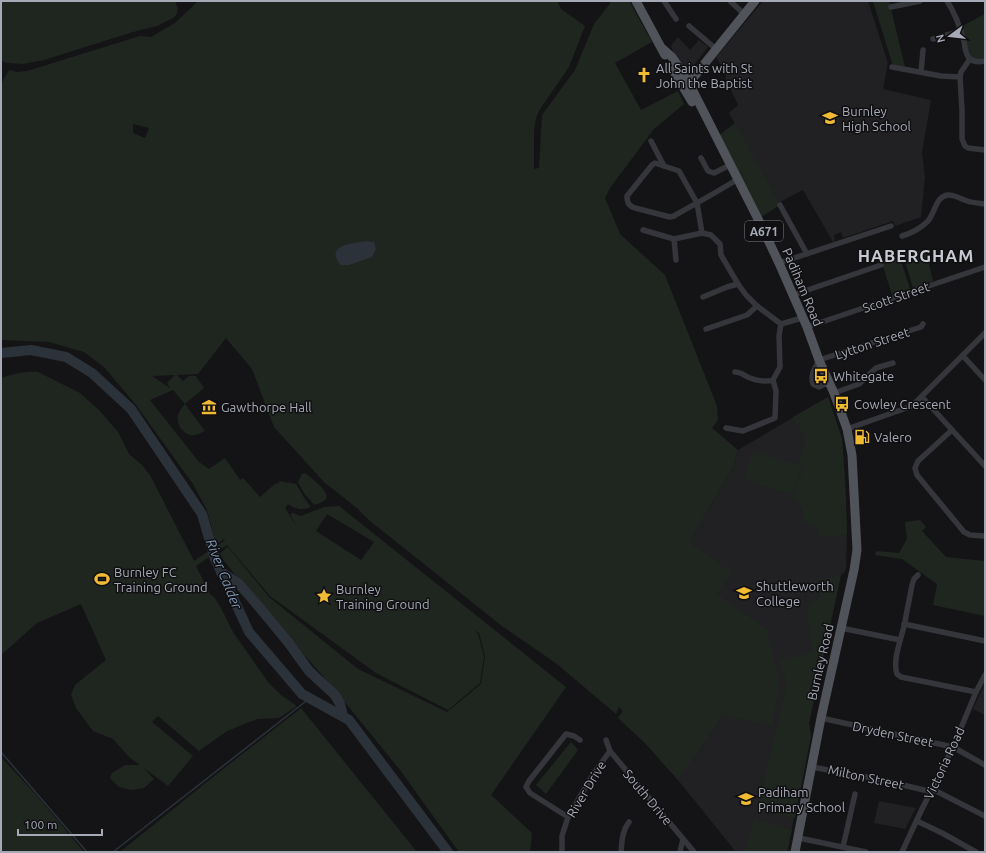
<svg xmlns="http://www.w3.org/2000/svg" width="986" height="853" font-family="Ubuntu,sans-serif">
  <rect width="100%" height="100%" fill="#141416"/>
  <g fill="#212023">
    <path d="M 763,1 L 868,1 L 888,63 L 883,89 L 931,100 L 922,152 L 925,177 L 921,217 L 895,226 L 893,221 L 843,238 L 841,232 L 834,235 L 835,241 L 833,242 L 803,190 L 778,203 L 729,113 L 738,105 L 726,79 L 726,75 L 716,57 Z"/>
    <path d="M 678,37 L 690,50 L 699,40 L 708,47 L 694,65 L 686,72 L 675,59 L 671,46 Z"/>
    <path d="M 828,397 L 842,439 L 845,479 L 847,534 L 846,568 L 845,572 L 841,575 L 809,723 L 811,736 L 787,852 L 736,852 L 678,780 L 645,743 L 618,718 L 623,711 L 590,677 L 688,542 L 711,505 L 734,465 L 738,450 Z"/>
    <path d="M 985,683 L 985,715 L 973,709 Z"/>
    <path d="M 879,801 L 916,808 L 905,829 L 874,823 Z"/>
  </g>
  <g fill="#1f2620" fill-rule="evenodd">
    <path d="M 1,1 L 175,1 L 178,9 L 176,15 L 173,18 L 157,26 L 133,32 L 44,60 L 23,64 L 8,63 L 1,61 Z"/>
    <path d="M 198,1 L 559,1 L 558,3 L 561,9 L 585,26 L 569,67 L 540,109 L 536,118 L 534,131 L 534,169 L 539,168 L 542,115 L 575,70 L 594,24 L 612,1 L 629,1 L 652,42 L 615,63 L 641,110 L 678,91 L 684,104 L 654,129 L 610,188 L 605,198 L 620,234 L 665,275 L 717,406 L 718,420 L 712,428 L 738,450 L 734,465 L 711,505 L 689,542 L 732,573 L 717,594 L 767,629 L 779,682 L 773,726 L 723,715 L 678,780 L 645,743 L 618,718 L 623,711 L 619,707 L 616,714 L 557,664 L 502,626 L 370,521 L 358,509 L 324,482 L 274,427 L 252,369 L 226,338 L 198,374 L 177,375 L 183,381 L 189,376 L 196,376 L 204,388 L 185,404 L 205,431 C 201,433 195,436 190,435 C 182,433 176,423 178,415 C 179,411 182,408 185,404 L 173,390 L 150,400 L 199,462 L 209,469 L 225,458 L 240,480 L 243,478 L 260,497 L 276,483 L 277,484 L 280,481 L 296,484 L 303,496 L 311,507 C 303,510 296,510 288,504 L 285,508 L 297,527 L 290,514 L 293,513 L 301,516 L 324,507 L 339,506 L 566,687 L 491,795 L 532,833 L 530,852 L 459,852 L 400,770 L 331,685 L 253,598 L 219,554 L 228,547 L 269,597 L 358,669 L 447,712 L 481,684 L 485,656 L 479,633 L 475,630 L 478,634 L 484,657 L 480,683 L 448,710 L 376,673 L 270,596 L 227,545 L 196,566 L 210,594 L 214,597 L 221,608 L 233,632 L 268,682 L 281,695 L 297,706 L 279,718 L 257,719 L 227,731 L 199,751 L 158,716 L 152,722 L 193,756 L 168,786 L 144,768 L 154,779 L 144,788 L 131,790 L 119,787 L 110,778 L 112,773 L 125,765 L 140,765 L 129,757 L 113,739 L 93,731 L 76,708 L 71,695 L 75,685 L 106,660 L 81,604 L 37,623 L 1,655 L 1,378 C 13,374 26,371 38,372 L 80,393 L 99,410 L 118,432 L 129,454 L 142,465 L 150,475 L 194,561 L 224,541 L 225,538 L 216,545 L 207,510 L 193,484 L 136,405 L 104,367 L 84,352 L 49,342 L 1,340 L 1,84 L 9,70 L 17,72 L 27,71 L 140,36 L 151,37 L 175,23 ZM 133,124 L 149,128 L 145,138 L 133,133 ZM 175,375 L 167,383 L 171,389 L 152,376 ZM 327,514 L 374,542 L 361,560 L 316,531 Z"/>
    <path d="M 873,1 L 889,1 L 905,67 L 893,66 Z"/>
    <path d="M 985,14 L 985,61 L 970,59 L 962,26 Z"/>
    <path d="M 735,123 L 780,205 L 758,219 L 717,137 Z"/>
    <path d="M 926,250 L 933,281 L 913,288 L 903,255 L 905,252 Z"/>
    <path d="M 900,258 L 910,289 L 892,295 L 882,263 Z"/>
    <path d="M 828,397 L 842,439 L 845,479 L 847,535 L 817,537 L 819,527 L 800,522 L 804,514 L 797,499 L 792,500 L 804,465 L 799,463 L 806,438 L 793,417 Z"/>
    <path d="M 753,451 L 802,466 L 793,495 L 744,480 Z"/>
    <path d="M 305,473 C 310,477 331,492 326,499 C 324,502 318,504 314,505 L 304,493 L 298,482 L 302,474 Z"/>
    <path d="M 920,520 L 926,527 L 922,531 L 946,557 L 985,561 L 985,616 L 933,605 L 937,584 L 902,559 L 875,555 L 876,551 L 899,553 L 907,539 L 905,522 Z"/>
    <path d="M 841,575 L 809,723 L 811,736 L 795,818 L 757,811 L 787,683 L 779,661 L 809,653 L 812,648 L 808,622 L 807,609 L 814,600 L 817,600 L 821,594 L 818,589 L 820,580 Z"/>
    <path d="M 301,708 L 417,852 L 120,852 L 208,781 Z"/>
    <path d="M 571,742 L 578,750 L 546,794 L 536,785 Z"/>
    <path d="M 1,757 L 38,797 L 84,852 L 1,852 Z"/>
    <path d="M 754,819 L 792,830 L 787,852 L 745,852 Z"/>
  </g>
  <path fill="#2b323a" d="M 366,241 L 374,242 L 376,249 L 372,257 L 349,265 L 341,265 C 324,245 351,244 366,241 Z"/>
  <g fill="none" stroke-linecap="round" stroke-linejoin="round">
    <g stroke="#2b323a" stroke-width="1.5">
      <path d="M 1,752 L 87,852"/>
      <path d="M 113,852 L 310,698"/>
    </g>
    <g stroke="#2b323a" stroke-width="10">
      <path d="M 1,353 L 31,350 L 66,357 L 92,373 L 131,409 L 202,514 L 215,559 L 249,632 L 302,694 L 349,720 L 448,852"/>
      <path d="M 221,572 L 239,584 L 254,601 L 288,642 L 309,671 L 335,695 L 340,704 L 343,716"/>
    </g>
    <g stroke="#35363b" stroke-width="5.5">
      <path d="M 664,1 L 676,19"/>
      <path d="M 730,1 L 744,14"/>
      <path d="M 947,1 C 955,13 960,27 964,41 C 965,47 965,55 970,59 C 974,62 980,62 985,61"/>
      <path d="M 891,7 L 920,1"/>
      <path d="M 689,26 L 716,49"/>
      <path d="M 933,39 L 961,31"/>
      <path d="M 970,59 L 961,72 L 960,77 L 962,110 L 962,139 L 965,146 L 968,148 L 985,150"/>
      <path d="M 892,67 L 941,76 L 960,77"/>
      <path d="M 921,72 L 923,50"/>
      <path d="M 651,141 L 664,166"/>
      <path d="M 701,158 L 708,171 L 714,173 L 726,167 L 730,164"/>
      <path d="M 780,205 L 807,254"/>
      <path d="M 643,230 L 674,239 L 702,233 L 711,235 L 720,244 L 721,255 L 738,284 L 746,295 L 757,306 L 781,324 L 802,318"/>
      <path d="M 702,233 L 697,203 L 679,171 L 655,163 L 652,165 L 627,196 C 627,203 629,206 635,208 L 670,217 L 674,216 C 695,204 717,192 738,179"/>
      <path d="M 902,236 C 912,233 921,228 928,221 C 935,213 936,195 949,195 C 955,195 961,199 967,201 C 973,203 979,203 985,204"/>
      <path d="M 674,239 L 676,260"/>
      <path d="M 779,263 L 891,226"/>
      <path d="M 793,295 L 881,265"/>
      <path d="M 703,297 L 727,287 L 738,284"/>
      <path d="M 807,327 L 985,267"/>
      <path d="M 706,329 L 747,315 L 757,306"/>
      <path d="M 963,356 L 985,380"/>
      <path d="M 735,372 C 741,372 745,376 750,378 C 757,381 767,382 773,380"/>
      <path d="M 773,380 L 780,367 L 779,336 L 781,324"/>
      <path d="M 829,382 L 819,387 L 813,384 C 810,375 815,368 819,360 L 921,327 L 923,324"/>
      <path d="M 834,393 L 859,384 L 876,368 L 893,363"/>
      <path d="M 922,397 L 985,466"/>
      <path d="M 726,428 L 743,431 L 775,418 L 776,391 L 773,380"/>
      <path d="M 847,429 L 912,406 L 985,333"/>
      <path d="M 952,430 L 918,461 L 915,468 L 917,475 L 964,532 L 970,535 L 985,536"/>
      <path d="M 918,575 L 914,579 L 912,585 C 910,597 907,609 905,622 C 902,637 892,660 897,674 L 901,677 L 976,692"/>
      <path d="M 904,624 L 985,641"/>
      <path d="M 841,628 L 900,640"/>
      <path d="M 821,718 L 953,747 L 985,765"/>
      <path d="M 606,740 L 610,751 L 694,852"/>
      <path d="M 812,767 L 882,780 L 924,790 L 936,791 L 985,816"/>
      <path d="M 568,817 L 530,793 L 526,787 L 529,781 L 566,734 L 574,736 L 580,740"/>
      <path d="M 917,821 L 942,833 L 976,852"/>
      <path d="M 799,838 L 866,852"/>
      <path d="M 843,847 L 855,794"/>
      <path d="M 562,852 L 562,836 L 568,817 L 594,773 L 610,751"/>
      <path d="M 621,852 C 622,841 622,831 629,822"/>
      <path d="M 680,852 L 683,839"/>
      <path d="M 902,852 L 922,809 L 953,747 L 976,692 L 985,675"/>
    </g>
    <g stroke="#51535a" stroke-width="9">
      <path d="M 636,1 L 665,55"/>
      <path d="M 663,49 L 672,57 L 689,83 L 758,219 L 779,263 L 807,327 L 819,360 L 834,393 L 847,429 L 852,455 L 857,550 L 854,570 L 821,718 L 795,852"/>
      <path d="M 673,70 L 692,102"/>
      <path d="M 685,88 L 755,1"/>
    </g>
  </g>
  <defs>
    <g id="church-bare" transform="scale(1.2)"><path d="M-1.2-6h2.4v3.5h3.3v2.4h-3.3V6h-2.4V-.1h-3.3v-2.4h3.3Z" fill="#f0ba33" stroke="#100f11" stroke-width="2.5" paint-order="stroke"/></g>
    <g id="school-bare" transform="scale(1.2)"><path d="M0-5L7-2L0 1L-7-2ZM-4 1L0 2.5L4 1V4Q0 6-4 4Z" fill="#f0ba33" stroke="#100f11" stroke-width="2.5" paint-order="stroke"/></g>
    <g id="bus-bare" transform="scale(1.2)"><path d="M-5-6H5V4H4V6H2V4H-2V6H-4V4H-5ZM-3.5-4V0h7V-4ZM-3.5 1.2v1.5H-2V1.2ZM2 1.2v1.5H3.5V1.2Z" fill="#f0ba33" stroke="#100f11" stroke-width="2.5" paint-order="stroke"/></g>
    <g id="museum-bare" transform="scale(1.2)"><path d="M0-6L6-3V-2H-6V-3ZM-5-1h2V3h-2ZM-1-1h2V3h-2ZM3-1h2V3H3ZM-6 4H6V6H-6Z" fill="#f0ba33" stroke="#100f11" stroke-width="2.5" paint-order="stroke"/></g>
    <g id="fuel-bare" transform="scale(1.2)"><path d="M-5.5-6h7V0h2V4h1.3V-2.5L3-4.5l.8-.8L6-3V5H2.5V1h-1V6h-7ZM-4.2-4.7v3.2H.2V-4.7Z" fill="#f0ba33" stroke="#100f11" stroke-width="2.5" paint-order="stroke"/></g>
    <g id="stadium-bare" transform="scale(1.2)"><path d="M0-5a6.5 5 0 1 0 0 10a6.5 5 0 1 0 0-10ZM-3.5-1.8h7v3.6h-7Z" fill="#f0ba33" stroke="#100f11" stroke-width="2.5" paint-order="stroke"/></g>
    <g id="sight-bare" transform="scale(1.2)"><path d="M0-6L1.8-2.2L6-1.7L2.9 1.2L3.7 5.4L0 3.3L-3.7 5.4L-2.9 1.2L-6-1.7L-1.8-2.2Z" fill="#f0ba33" stroke="#100f11" stroke-width="2.5" paint-order="stroke"/></g>
  </defs>
  <g fill-rule="evenodd">
    <use href="#church-bare" x="644" y="75"/>
    <use href="#school-bare" x="830" y="118"/>
    <use href="#bus-bare" x="821" y="376"/>
    <use href="#bus-bare" x="842" y="404"/>
    <use href="#museum-bare" x="209" y="407"/>
    <use href="#fuel-bare" x="862" y="437"/>
    <use href="#stadium-bare" x="102" y="579"/>
    <use href="#school-bare" x="744" y="593"/>
    <use href="#sight-bare" x="324" y="596"/>
    <use href="#school-bare" x="746" y="799"/>
  </g>
  <g text-anchor="middle" dominant-baseline="central" stroke-width="3" stroke-linejoin="round" paint-order="stroke">
    <rect fill="#100f11" stroke="#797c84" stroke-width="1" x="745" y="221" width="38" height="20" rx="3"/>
    <g font-size="12" font-weight="bold" fill="#a6aab6">
      <text x="764" y="231">A671</text>
    </g>
    <g font-size="13" fill="#a6aab6" stroke="#100f11" text-anchor="start">
      <text x="656" y="68">All Saints with St<tspan x="656" dy="15">John the Baptist</tspan></text>
      <text x="842" y="111">Burnley<tspan x="842" dy="15">High School</tspan></text>
      <text x="833" y="376">Whitegate</text>
      <text x="854" y="404">Cowley Crescent</text>
      <text x="221" y="407">Gawthorpe Hall</text>
      <text x="874" y="437">Valero</text>
      <text x="114" y="572">Burnley FC<tspan x="114" dy="15">Training Ground</tspan></text>
      <text x="756" y="586">Shuttleworth<tspan x="756" dy="15">College</tspan></text>
      <text x="336" y="589">Burnley<tspan x="336" dy="15">Training Ground</tspan></text>
      <text x="758" y="792">Padiham<tspan x="758" dy="15">Primary School</tspan></text>
    </g>
    <g font-size="13" fill="#a6aab6" stroke="#100f11">
      <text transform="translate(803 287) rotate(67)">Padiham Road</text>
      <text transform="translate(896 297) rotate(-19)">Scott Street</text>
      <text transform="translate(872 343) rotate(-18)">Lytton Street</text>
      <text transform="translate(820 662) rotate(-77)">Burnley Road</text>
      <text transform="translate(893 734) rotate(12)">Dryden Street</text>
      <text transform="translate(944 763) rotate(-65)">Victoria Road</text>
      <text transform="translate(866 777) rotate(12)">Milton Street</text>
      <text transform="translate(586 789) rotate(-59)">River Drive</text>
      <text transform="translate(648 797) rotate(50)">South Drive</text>
    </g>
    <g font-size="14" font-style="italic" fill="#7d96b1" stroke="#100f11">
      <text transform="translate(224 574) rotate(68)">River Calder</text>
    </g>
    <g font-size="17" font-weight="bold" letter-spacing="1" fill="#c7cad2" stroke="#100f11">
      <text x="916" y="255">HABERGHAM</text>
    </g>
  </g>
  <rect width="986" height="853" fill="none" stroke="#a6aab6" stroke-width="4"/>
  <g transform="translate(950 36) rotate(255)" stroke="#100f11" stroke-width="3" paint-order="stroke">
  <path d="M0-3L7 15L0 10L-7 15Z" fill="#a6aab6"/>
  <text y="-6" font-size="11" font-weight="bold" text-anchor="middle" fill="#a6aab6">N</text>
  </g>
  <path d="M18 829v6h84v-6" fill="none" stroke="#a6aab6" stroke-width="2"/>
  <text x="24" y="829" font-size="12" fill="#a6aab6" stroke="#100f11" stroke-width="3" paint-order="stroke">100 m</text>
</svg>
